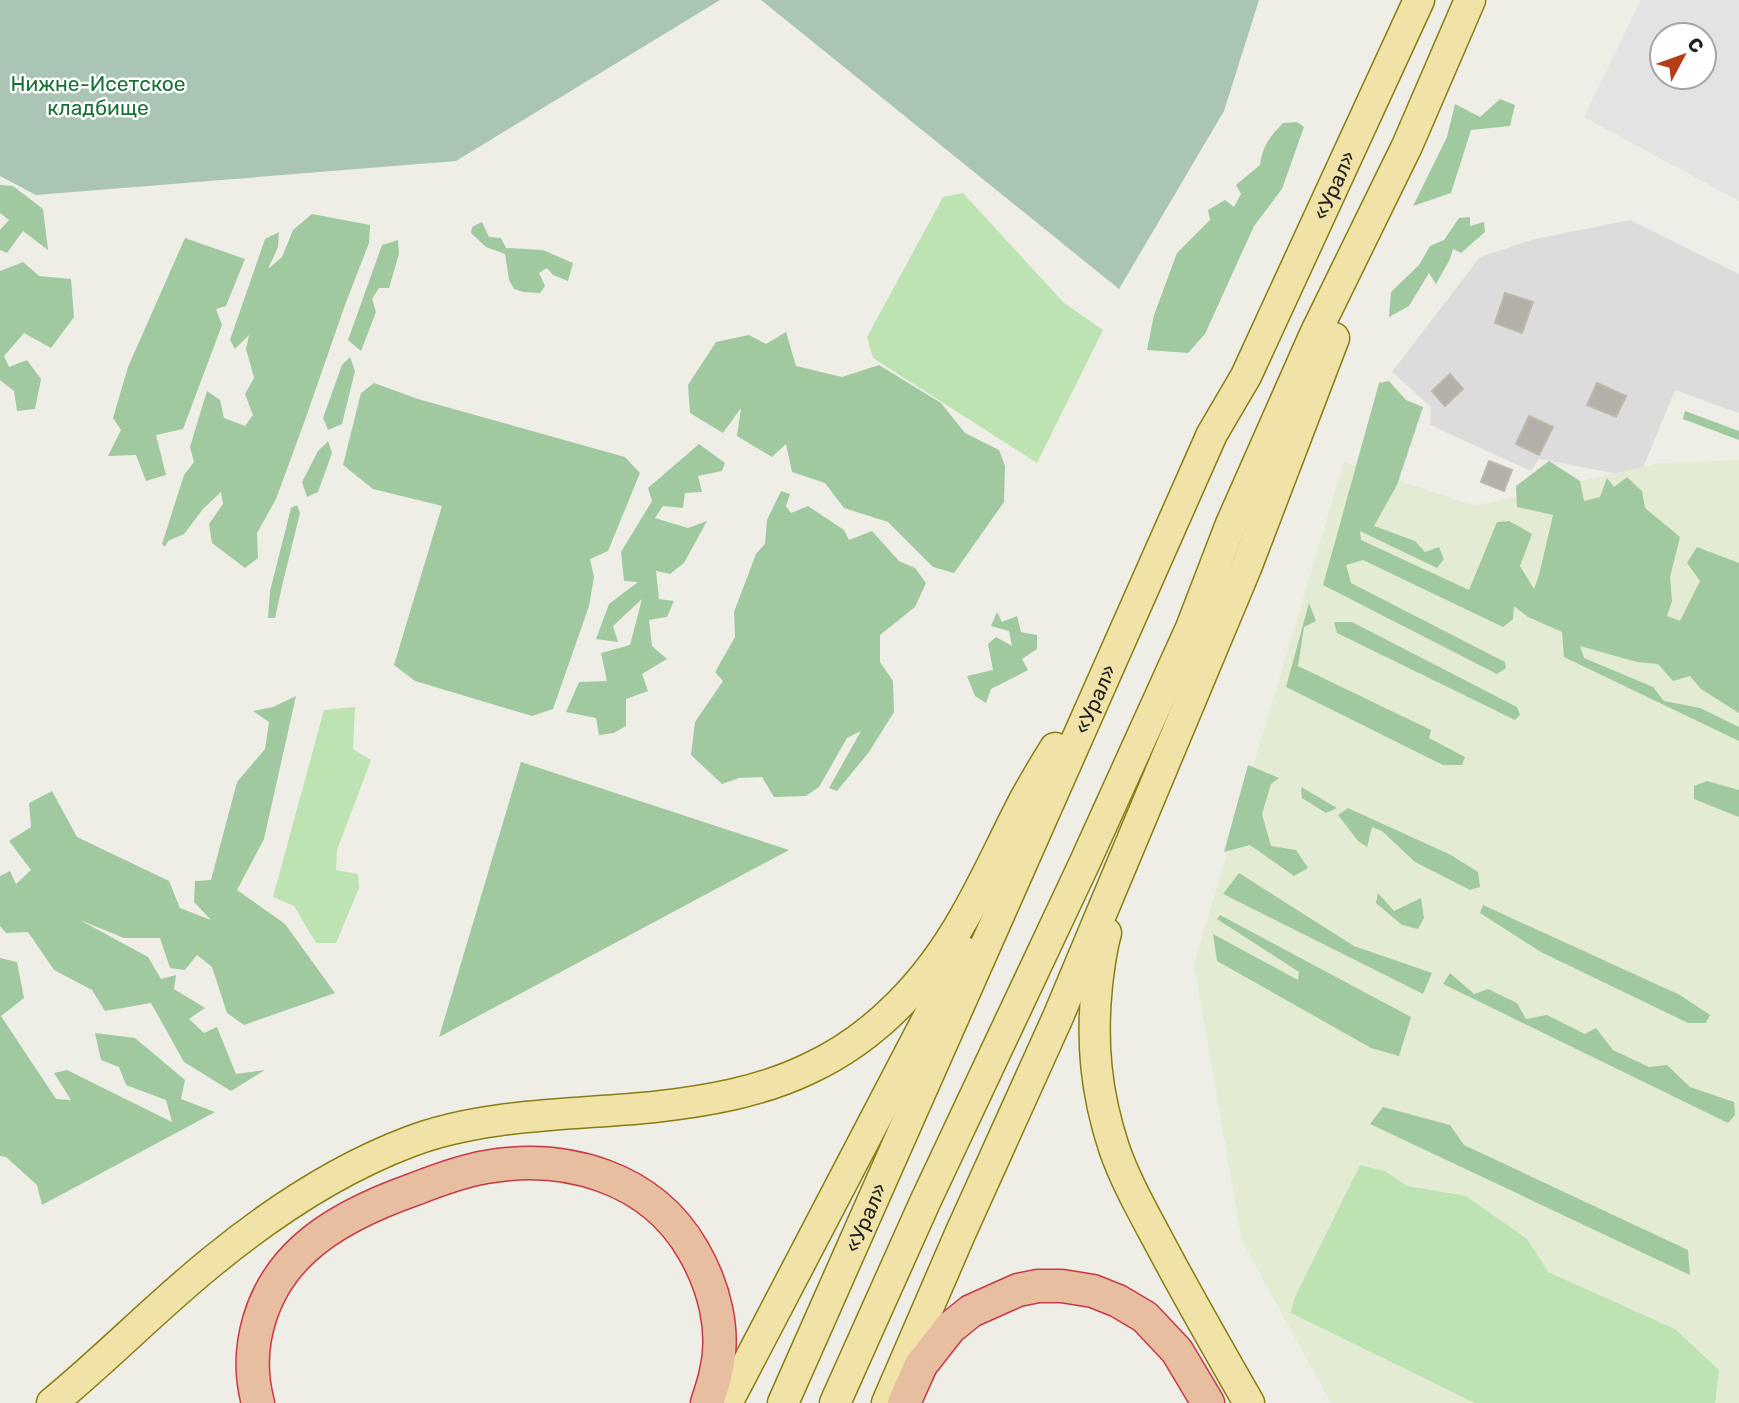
<svg xmlns="http://www.w3.org/2000/svg" width="1739" height="1403" font-family="Rubik,sans-serif">
  <rect width="100%" height="100%" fill="#eeeee6"/>
  <path fill="#dddcdc" d="M 1630,220 L 1739,274 L 1739,413 L 1675,390 L 1639,478 L 1539,459 L 1531,471 L 1430,425 L 1431,407 L 1392,372 L 1480,257 L 1531,240 Z"/>
  <path fill="#e3ebd3" d="M 1739,460 L 1739,1403 L 1331,1403 L 1242,1241 L 1194,964 L 1344,462 L 1475,506 L 1659,463 Z"/>
  <g fill="#bee3b2">
    <path d="M 963,193 L 1064,303 L 1103,330 L 1037,463 L 873,358 L 867,337 L 943,197 Z"/>
    <path d="M 355,707 L 353,749 L 371,760 L 337,850 L 336,870 L 358,874 L 359,888 L 336,943 L 316,943 L 294,906 L 273,897 L 324,710 Z"/>
    <path d="M 1360,1165 L 1385,1171 L 1407,1186 L 1466,1196 L 1527,1239 L 1548,1272 L 1675,1329 L 1719,1370 L 1715,1403 L 1475,1403 L 1291,1313 L 1294,1299 Z"/>
  </g>
  <g fill="#a1c99f">
    <path d="M 1500,99 L 1515,105 L 1510,126 L 1471,130 L 1451,193 L 1413,206 L 1447,137 L 1455,104 L 1480,117 Z"/>
    <path d="M 1297,122 L 1304,127 L 1282,189 L 1254,226 L 1205,334 L 1188,353 L 1147,350 L 1154,315 L 1177,253 L 1210,220 L 1208,210 L 1225,200 L 1234,207 L 1241,194 L 1236,185 L 1260,165 C 1263,145 1269,138 1283,123 Z"/>
    <path d="M 0,185 L 13,186 L 43,209 L 48,250 L 23,231 L 7,253 L 0,250 L 0,230 L 9,220 L 0,213 Z"/>
    <path d="M 312,214 L 370,225 L 369,243 L 345,305 L 305,420 L 276,499 L 257,533 L 258,558 L 245,568 L 212,543 L 209,524 L 223,504 L 221,492 L 203,509 L 184,534 L 168,541 L 165,547 L 162,544 L 184,475 L 194,462 L 190,447 L 207,391 L 220,400 L 224,418 L 245,426 L 253,415 L 245,394 L 254,378 L 246,349 L 249,335 L 235,349 L 230,340 L 265,239 L 279,232 L 278,247 L 268,269 L 282,257 L 293,230 Z"/>
    <path d="M 1470,217 L 1470,226 L 1484,222 L 1485,232 L 1461,253 L 1453,249 L 1450,259 L 1436,284 L 1429,273 L 1409,306 L 1389,317 L 1391,292 L 1419,265 L 1430,246 L 1444,240 L 1459,218 Z"/>
    <path d="M 482,222 L 489,237 L 501,238 L 506,248 L 543,250 L 573,263 L 568,281 L 553,275 L 547,268 L 539,273 L 545,286 L 540,293 L 523,292 L 514,289 L 509,280 L 505,254 L 486,247 L 471,233 L 472,227 Z"/>
    <path d="M 185,238 L 245,259 L 226,306 L 216,309 L 222,325 L 183,429 L 156,435 L 166,475 L 146,481 L 136,455 L 108,456 L 121,430 L 113,418 L 128,367 Z"/>
    <path d="M 398,240 L 399,254 L 389,288 L 379,288 L 372,299 L 376,312 L 361,351 L 348,340 L 382,245 Z"/>
    <path d="M 23,262 L 39,276 L 71,279 L 74,317 L 51,348 L 24,333 L 4,356 L 9,367 L 27,360 L 41,379 L 35,409 L 17,411 L 14,391 L 0,380 L 0,271 Z"/>
    <path d="M 786,332 L 796,366 L 842,377 L 879,365 L 941,403 L 965,433 L 999,450 L 1005,466 L 1004,502 L 954,573 L 933,567 L 888,522 L 844,508 L 825,483 L 792,472 L 786,444 L 772,457 L 737,436 L 741,408 L 723,433 L 690,413 L 688,385 L 716,342 L 749,335 L 766,344 Z"/>
    <path d="M 350,357 L 355,371 L 342,424 L 328,430 L 323,418 L 342,365 Z"/>
    <path d="M 1389,381 L 1406,400 L 1423,407 L 1397,485 L 1374,526 L 1415,541 L 1425,552 L 1439,547 L 1444,559 L 1437,568 L 1360,531 L 1361,540 L 1469,590 L 1497,522 L 1509,521 L 1532,534 L 1520,566 L 1534,589 L 1539,575 L 1553,515 L 1517,507 L 1516,486 L 1549,461 L 1580,481 L 1584,501 L 1600,497 L 1607,478 L 1614,487 L 1627,477 L 1642,491 L 1645,508 L 1680,537 L 1670,577 L 1672,601 L 1667,616 L 1680,621 L 1700,581 L 1687,563 L 1697,547 L 1739,563 L 1739,713 L 1701,689 L 1690,676 L 1673,681 L 1658,664 L 1637,662 L 1580,646 L 1584,658 L 1653,687 L 1664,701 L 1700,708 L 1739,727 L 1739,741 L 1564,657 L 1562,632 L 1528,617 L 1514,606 L 1513,619 L 1503,627 L 1363,560 L 1346,565 L 1351,583 L 1505,662 L 1506,668 L 1497,674 L 1323,585 L 1379,383 Z"/>
    <path d="M 374,383 L 418,399 L 625,457 L 640,473 L 608,551 L 590,559 L 594,577 L 589,606 L 553,709 L 532,716 L 415,681 L 394,665 L 442,506 L 373,489 L 343,465 L 361,393 Z"/>
    <path d="M 1685,411 L 1739,431 L 1739,440 L 1683,419 Z"/>
    <path d="M 328,441 L 332,453 L 318,492 L 307,497 L 302,482 L 318,451 Z"/>
    <path d="M 699,444 L 725,463 L 722,471 L 698,476 L 702,492 L 685,493 L 683,508 L 663,506 L 655,518 L 688,528 L 707,521 L 684,563 L 670,574 L 656,571 L 659,599 L 674,601 L 667,617 L 649,620 L 652,646 L 667,659 L 642,674 L 648,691 L 626,699 L 626,726 L 614,733 L 599,735 L 596,718 L 566,712 L 579,682 L 607,681 L 601,653 L 630,645 L 642,599 L 613,626 L 618,642 L 596,639 L 609,604 L 638,582 L 624,581 L 621,552 L 652,501 L 648,488 Z"/>
    <path d="M 781,491 L 790,494 L 786,506 L 791,513 L 808,506 L 844,530 L 849,540 L 872,531 L 899,561 L 915,568 L 926,583 L 915,607 L 880,635 L 880,662 L 893,681 L 894,712 L 869,752 L 837,791 L 829,788 L 861,731 L 847,738 L 819,787 L 806,796 L 774,797 L 762,777 L 739,778 L 722,784 L 691,755 L 695,722 L 723,681 L 715,672 L 735,637 L 734,612 L 756,554 L 765,544 L 767,520 Z"/>
    <path d="M 297,505 L 300,513 L 282,586 L 275,618 L 268,618 L 270,591 L 291,508 Z"/>
    <path d="M 1309,603 L 1316,621 L 1304,627 L 1298,666 L 1431,730 L 1429,738 L 1465,757 L 1462,765 L 1443,765 L 1286,687 Z"/>
    <path d="M 997,612 L 1002,622 L 1017,616 L 1021,632 L 1037,635 L 1037,649 L 1022,659 L 1028,670 L 991,689 L 986,703 L 975,696 L 967,676 L 993,670 L 988,644 L 996,637 L 1012,646 L 1009,631 L 991,626 Z"/>
    <path d="M 1334,622 L 1352,622 L 1517,707 L 1520,715 L 1515,720 L 1337,633 Z"/>
    <path d="M 296,696 L 264,839 L 237,890 L 285,924 L 335,993 L 244,1025 L 227,1013 L 212,967 L 197,955 L 185,970 L 170,968 L 160,938 L 124,938 L 80,920 L 148,957 L 161,979 L 176,975 L 174,989 L 205,1008 L 189,1019 L 204,1033 L 217,1027 L 236,1074 L 265,1070 L 231,1091 L 184,1062 L 151,1003 L 105,1011 L 92,990 L 54,970 L 28,932 L 6,933 L 0,926 L 0,876 L 10,871 L 16,884 L 31,870 L 9,841 L 31,827 L 29,803 L 52,791 L 77,837 L 169,881 L 180,908 L 211,920 L 194,902 L 195,881 L 211,880 L 237,782 L 265,749 L 269,722 L 253,711 L 273,707 Z"/>
    <path d="M 521,762 L 789,850 L 439,1037 Z"/>
    <path d="M 1248,765 L 1279,778 L 1271,784 L 1262,814 L 1271,846 L 1296,850 L 1308,868 L 1294,876 L 1250,845 L 1224,852 Z"/>
    <path d="M 1707,781 L 1739,790 L 1739,817 L 1694,799 L 1694,786 Z"/>
    <path d="M 1301,787 L 1337,808 L 1326,813 L 1302,798 Z"/>
    <path d="M 1348,808 L 1451,855 L 1478,872 L 1480,887 L 1470,890 L 1415,862 L 1382,831 L 1372,827 L 1367,847 L 1358,841 L 1338,815 Z"/>
    <path d="M 1239,873 L 1354,946 L 1432,973 L 1423,994 L 1223,894 Z"/>
    <path d="M 1378,893 L 1394,911 L 1421,898 L 1424,918 L 1418,929 L 1402,925 L 1376,903 Z"/>
    <path d="M 1483,905 L 1680,995 L 1710,1015 L 1706,1023 L 1688,1023 L 1541,952 L 1480,913 Z"/>
    <path d="M 1220,915 L 1411,1017 L 1399,1056 L 1371,1048 L 1217,961 L 1213,934 L 1298,980 L 1299,972 L 1217,919 Z"/>
    <path d="M 0,958 L 17,962 L 24,998 L 1,1016 L 56,1099 L 71,1100 L 54,1073 L 67,1070 L 172,1122 L 166,1100 L 126,1085 L 119,1067 L 101,1060 L 95,1033 L 135,1038 L 185,1080 L 181,1099 L 215,1112 L 42,1205 L 37,1185 L 6,1157 L 0,1156 Z"/>
    <path d="M 1450,973 L 1474,994 L 1488,989 L 1517,1003 L 1526,1019 L 1547,1015 L 1585,1034 L 1596,1028 L 1613,1050 L 1649,1067 L 1667,1065 L 1690,1087 L 1734,1102 L 1735,1115 L 1728,1123 L 1443,984 Z"/>
    <path d="M 1383,1107 L 1450,1125 L 1464,1145 L 1688,1250 L 1690,1275 L 1370,1124 Z"/>
  </g>
  <g fill="#aac5b4">
    <path d="M 0,0 L 720,0 L 456,161 L 36,195 L 0,176 Z"/>
    <path d="M 761,0 L 1259,0 L 1224,111 L 1119,289 Z"/>
  </g>
  <path fill="#e3e3e3" fill-rule="evenodd" d="M 1641,0 L 1739,0 L 1739,201 L 1584,117 ZM 1662,35 L 1704,35 L 1704,77 L 1662,77 Z"/>
  <g fill="#b3b0a9" stroke="#beb8aa" stroke-width="2">
    <path d="M 1505,293 L 1533,302 L 1522,333 L 1495,323 Z"/>
    <path d="M 1450,374 L 1463,389 L 1445,406 L 1432,391 Z"/>
    <path d="M 1597,383 L 1626,396 L 1616,417 L 1587,405 Z"/>
    <path d="M 1529,416 L 1553,427 L 1539,455 L 1516,444 Z"/>
    <path d="M 1489,461 L 1512,470 L 1504,491 L 1481,482 Z"/>
  </g>
  <g fill="none" stroke-linecap="round" stroke-linejoin="round">
    <g stroke="#887e11" stroke-width="33">
      <g id="primary">
        <path d="M 1106,933 C 1101,950 1099,967 1097,985 C 1091,1043 1096,1093 1114,1148 C 1125,1180 1142,1210 1158,1240 C 1187,1295 1218,1349 1249,1403"/>
        <path d="M 52,1403 C 108,1357 158,1305 214,1260 C 274,1211 338,1169 409,1142 C 484,1113 576,1115 654,1107 C 707,1101 760,1092 808,1069 C 876,1038 929,980 965,916 C 987,878 1005,837 1026,797 C 1035,781 1045,764 1055,748"/>
        <path d="M 727,1403 L 963,951"/>
        <path id="s1" d="M 783,1403 L 1212,434 L 1246,376 L 1419,0"/>
        <path d="M 835,1403 L 925,1202 L 1085,862 L 1191,628 L 1231,524 L 1315,334 L 1407,146 L 1470,0"/>
        <path d="M 887,1403 L 960,1234 L 1058,1017 L 1246,568 L 1334,338"/>
      </g>
    </g>
    <g stroke="#c73947" stroke-width="35">
      <g id="trunk">
        <path d="M 258,1403 C 243,1348 261,1288 304,1249 C 333,1222 378,1202 415,1189 C 438,1180 462,1171 486,1167 C 566,1153 651,1177 693,1250 C 714,1286 726,1331 716,1372 C 714,1383 710,1393 707,1403"/>
        <path d="M 904,1403 L 921,1365 L 950,1328 L 971,1311 L 1018,1290 L 1038,1286 L 1062,1286 L 1093,1291 L 1118,1301 L 1145,1317 L 1177,1351 L 1208,1403"/>
      </g>
    </g>
    <use href="#primary" stroke="#f1e3a8" stroke-width="30"/>
    <use href="#trunk" stroke="#e7be9f" stroke-width="32"/>
  </g>
  <g text-anchor="middle" dominant-baseline="central" stroke-width="5" stroke-linejoin="round" paint-order="stroke">
    <g font-size="21" fill="#187135" stroke="#fff">
      <text x="98" y="83">Нижне-Исетское<tspan x="98" dy="24">кладбище</tspan></text>
    </g>
    <g font-size="21" fill="#1f1f1f" stroke="#fff">
      <text stroke="none"><textPath href="#s1" startOffset="1337">«Урал»</textPath></text>
      <text stroke="none"><textPath href="#s1" startOffset="770">«Урал»</textPath></text>
      <text stroke="none"><textPath href="#s1" startOffset="203">«Урал»</textPath></text>
    </g>
  </g>
  <g transform="translate(1683 56) rotate(49)"><circle r="33" fill="#ffffff" stroke="#a5a5a5" stroke-width="2"/>
  <path d="M0-5L12 26L0 18L-12 26Z" fill="#b63e17"/>
  <text y="-10" font-size="19" font-weight="bold" text-anchor="middle" fill="#1f1f1f">С</text>
  </g>
</svg>
